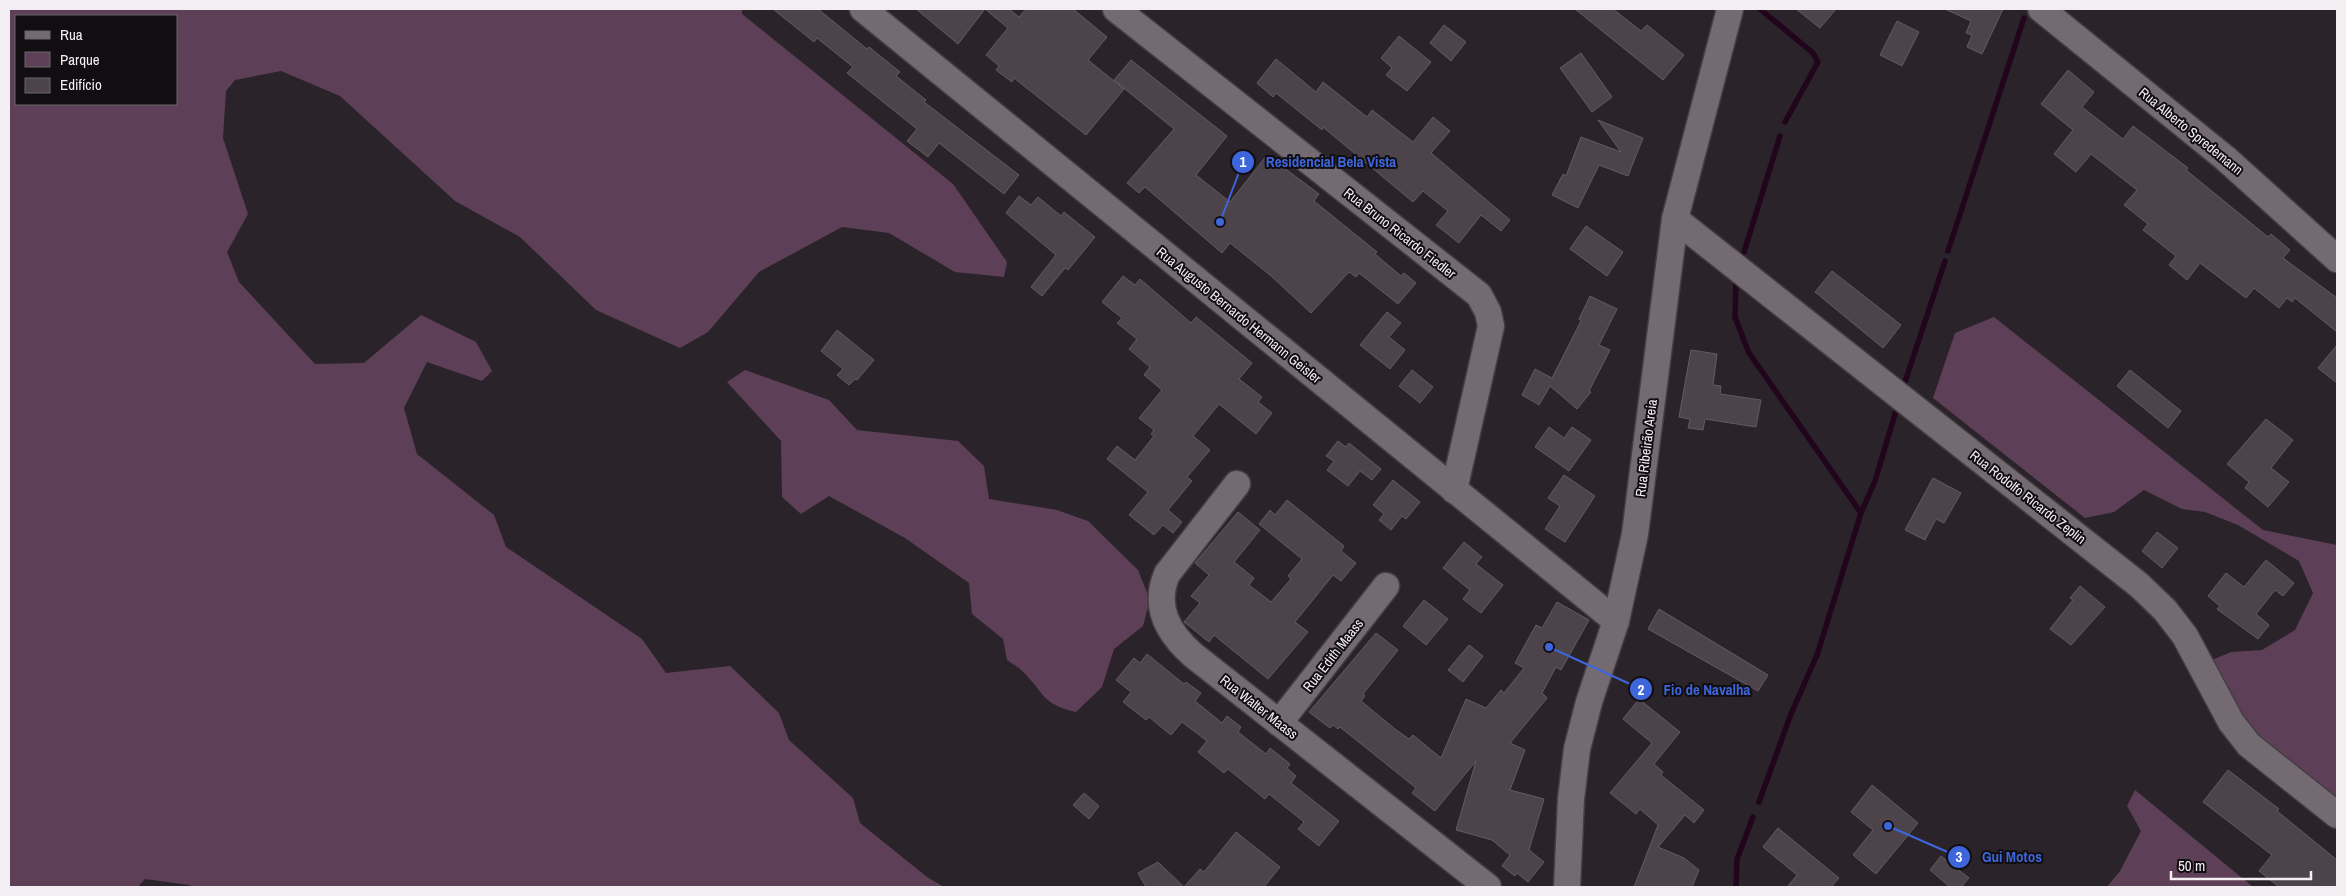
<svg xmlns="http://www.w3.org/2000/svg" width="2346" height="896" font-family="'Archivo Narrow',sans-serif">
  <rect width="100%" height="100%" fill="#2a2329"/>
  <g fill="#5d4057" fill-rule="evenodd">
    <path d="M 9,9 L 742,9 L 742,14 L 953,184 L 1007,262 L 1004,277 L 955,272 L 889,233 L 842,227 L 759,272 L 708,332 L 680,348 L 596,310 L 520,237 L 455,201 L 340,96 L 281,71 L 235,80 L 226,91 L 223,138 L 248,214 L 227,252 L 239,282 L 315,364 L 364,363 L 421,315 L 476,342 L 492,371 L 482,381 L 427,362 L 404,408 L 417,454 L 494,515 L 506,547 L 642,639 L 666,673 L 730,666 L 779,713 L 789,740 L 853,798 L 860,823 L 927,877 L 944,887 L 193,887 L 189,885 L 145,879 L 138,887 L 9,887 ZM 16,16 L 176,16 L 176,104 L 16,104 Z"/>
    <path d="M 1994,317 L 2263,530 L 2337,545 L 2337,801 L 2251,729 L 2212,660 L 2231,652 L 2262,650 L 2295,630 L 2313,593 L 2299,561 L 2238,525 L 2205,512 L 2182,509 L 2144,490 L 2114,512 L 2085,518 L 1933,398 L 1955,333 Z"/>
    <path d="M 745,370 L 829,400 L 857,430 L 958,441 L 984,466 L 989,499 L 1057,510 L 1088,521 L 1138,570 L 1150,600 L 1143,626 L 1114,649 L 1102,687 L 1076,712 C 1041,704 1045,693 1023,672 C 1019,667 1012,664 1007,660 L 1003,639 L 972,614 L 969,583 L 905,538 L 829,496 L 801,514 L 782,497 L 781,441 L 727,382 Z"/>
    <path d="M 2135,790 L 2253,887 L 2107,887 L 2120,871 L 2141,831 L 2127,806 Z"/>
  </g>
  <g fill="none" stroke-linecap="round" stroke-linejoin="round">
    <g stroke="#21051d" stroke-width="5.5">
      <path d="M 1760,9 L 1813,53 L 1818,62 L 1785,122"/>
      <path d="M 1948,251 L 2024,18"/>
      <path d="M 1744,252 L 1780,136"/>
      <path d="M 1736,279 L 1735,317 L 1749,353 L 1861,513"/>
      <path d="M 1903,388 L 1945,261"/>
      <path d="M 1759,802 L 1791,714 L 1817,655 L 1861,513 L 1875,481 L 1898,404"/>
      <path d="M 1736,887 L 1737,859 L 1753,817"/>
    </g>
  </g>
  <g fill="#4c444a" stroke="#645b62">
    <path d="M 773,9 L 818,9 L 867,49 L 869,47 L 900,72 L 896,76 L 926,100 L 924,102 L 1019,175 L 1004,194 L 939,143 L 928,157 L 907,141 L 917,129 L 847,73 L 853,67 L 817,38 L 814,42 Z"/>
    <path d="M 916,9 L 1009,9 L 1019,17 L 1026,9 L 1073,9 L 1107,37 L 1088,60 L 1124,89 L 1086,135 L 1014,78 L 1012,82 L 996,70 L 999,66 L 986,55 L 1008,28 L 985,9 L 958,44 Z"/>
    <path d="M 1575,9 L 1613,9 L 1641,31 L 1647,25 L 1684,55 L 1663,80 Z"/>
    <path d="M 1796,9 L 1836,9 L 1820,28 Z"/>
    <path d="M 1945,9 L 2003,9 L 1982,54 L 1967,47 L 1972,35 L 1966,33 L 1971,21 Z"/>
    <path d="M 1897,21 L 1919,32 L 1902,66 L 1880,55 Z"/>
    <path d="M 1444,25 L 1466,42 L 1451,61 L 1430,43 Z"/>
    <path d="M 1399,36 L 1431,62 L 1407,91 L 1386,75 L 1392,68 L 1381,58 Z"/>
    <path d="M 1581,53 L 1612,97 L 1592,112 L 1560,68 Z"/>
    <path d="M 1276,59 L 1316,92 L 1323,82 L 1367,117 L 1372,110 L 1413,142 L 1433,117 L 1450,131 L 1431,153 L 1510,220 L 1501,231 L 1481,215 L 1459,243 L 1436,225 L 1448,211 L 1423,191 L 1413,202 L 1323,127 L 1322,130 L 1276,93 L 1273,97 L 1257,83 Z"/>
    <path d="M 1131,60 L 1227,136 L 1196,175 L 1230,202 L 1267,155 L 1319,194 L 1314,201 L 1377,252 L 1375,254 L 1401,276 L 1404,273 L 1416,283 L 1398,304 L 1359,273 L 1356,277 L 1349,272 L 1311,313 L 1270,275 L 1230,243 L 1222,253 L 1145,187 L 1139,193 L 1127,183 L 1174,129 L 1114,80 Z"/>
    <path d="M 2068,70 L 2094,92 L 2082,107 L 2123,139 L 2133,126 L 2188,168 L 2186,170 L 2268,237 L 2271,234 L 2290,250 L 2283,258 L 2337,298 L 2337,332 L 2295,298 L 2292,302 L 2287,298 L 2279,308 L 2254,288 L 2246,298 L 2200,263 L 2187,280 L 2169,265 L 2176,256 L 2143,230 L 2148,224 L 2124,205 L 2137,190 L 2091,154 L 2076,172 L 2054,154 L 2073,130 L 2041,104 Z"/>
    <path d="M 1598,120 L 1643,138 L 1628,176 L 1599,165 L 1578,208 L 1552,195 L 1563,174 L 1566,176 L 1581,137 L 1621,152 Z"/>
    <path d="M 1019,196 L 1031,205 L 1038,197 L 1061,216 L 1064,212 L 1095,237 L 1068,270 L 1065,268 L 1042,296 L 1031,287 L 1056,255 L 1006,213 Z"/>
    <path d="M 1586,226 L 1623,252 L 1607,276 L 1570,249 Z"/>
    <path d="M 1832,271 L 1901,325 L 1883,348 L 1815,292 Z"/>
    <path d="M 1123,276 L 1135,285 L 1140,279 L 1191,323 L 1196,317 L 1252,363 L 1239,379 L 1262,397 L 1258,402 L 1272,413 L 1256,434 L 1219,404 L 1193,436 L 1210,450 L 1187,477 L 1192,481 L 1168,510 L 1182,522 L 1173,533 L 1163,525 L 1154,535 L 1129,515 L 1148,492 L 1107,459 L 1117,446 L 1135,460 L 1154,436 L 1151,434 L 1154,430 L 1139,418 L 1162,390 L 1144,375 L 1150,367 L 1129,349 L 1137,339 L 1117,323 L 1122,318 L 1102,302 Z"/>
    <path d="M 1590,296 L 1617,309 L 1599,345 L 1610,350 L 1589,391 L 1591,392 L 1577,409 L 1550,386 L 1539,405 L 1522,395 L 1535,369 L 1552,378 L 1581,321 L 1579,319 Z"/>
    <path d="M 1387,312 L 1401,323 L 1389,337 L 1405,350 L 1390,369 L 1360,345 Z"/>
    <path d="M 837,330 L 874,360 L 857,380 L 855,379 L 849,385 L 837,375 L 843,369 L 821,351 Z"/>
    <path d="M 2337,345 L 2337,383 L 2318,368 Z"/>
    <path d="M 1691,350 L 1717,354 L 1713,385 L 1721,386 L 1720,394 L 1761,400 L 1756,427 L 1705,419 L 1703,430 L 1688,428 L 1690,419 L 1679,417 Z"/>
    <path d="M 1412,370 L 1433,387 L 1420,403 L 1399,386 Z"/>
    <path d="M 2130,370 L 2181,411 L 2168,428 L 2117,386 Z"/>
    <path d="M 2266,419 L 2293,440 L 2271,468 L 2289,482 L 2268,507 L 2245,488 L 2249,482 L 2227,464 Z"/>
    <path d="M 1549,427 L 1564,438 L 1572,427 L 1591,440 L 1569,471 L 1535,447 Z"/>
    <path d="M 1338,441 L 1346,447 L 1349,443 L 1381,469 L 1372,480 L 1360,471 L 1348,486 L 1327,470 L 1334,461 L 1326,456 Z"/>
    <path d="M 1564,475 L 1595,496 L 1565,542 L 1545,529 L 1560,506 L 1548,498 Z"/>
    <path d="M 1933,478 L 1961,493 L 1944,523 L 1936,519 L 1925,540 L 1905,530 Z"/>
    <path d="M 1393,480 L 1420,502 L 1406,519 L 1402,516 L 1391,530 L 1379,520 L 1384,514 L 1373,505 Z"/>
    <path d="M 1287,500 L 1344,546 L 1341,551 L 1356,563 L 1341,581 L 1333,575 L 1295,622 L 1308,632 L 1268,679 L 1214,635 L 1209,642 L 1184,622 L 1200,603 L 1191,596 L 1209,575 L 1195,563 L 1238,512 L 1260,530 L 1234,562 L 1254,578 L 1249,585 L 1271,602 L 1291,579 L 1288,576 L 1302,559 L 1259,524 L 1270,510 L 1275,515 Z"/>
    <path d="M 2157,532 L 2178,548 L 2162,568 L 2142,551 Z"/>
    <path d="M 1464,542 L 1482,557 L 1476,564 L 1503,585 L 1481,613 L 1463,599 L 1470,590 L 1443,568 Z"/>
    <path d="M 2266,560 L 2294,583 L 2283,596 L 2275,590 L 2256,614 L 2269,625 L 2258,639 L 2217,609 L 2220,606 L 2208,596 L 2226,573 L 2244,587 Z"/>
    <path d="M 2080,586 L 2105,607 L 2071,645 L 2050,629 L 2073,600 L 2070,598 Z"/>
    <path d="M 1424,600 L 1448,619 L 1426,645 L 1403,626 Z"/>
    <path d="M 1557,602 L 1589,620 L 1561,670 L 1556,667 L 1542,693 L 1547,698 L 1510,743 L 1525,750 L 1510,790 L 1544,799 L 1529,850 L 1544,862 L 1528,882 L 1517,873 L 1515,876 L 1502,866 L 1510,855 L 1492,840 L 1456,830 L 1476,761 L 1435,811 L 1412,793 L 1416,788 L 1340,727 L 1338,729 L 1333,725 L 1330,728 L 1309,712 L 1376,633 L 1398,650 L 1363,694 L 1365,696 L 1361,701 L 1395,729 L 1409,739 L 1413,735 L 1441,758 L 1466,699 L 1486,708 L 1501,690 L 1504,693 L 1524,668 L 1515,663 L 1536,625 L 1542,628 Z"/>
    <path d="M 1659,609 L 1768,675 L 1758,691 L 1648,629 Z"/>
    <path d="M 1469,645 L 1483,656 L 1463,682 L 1448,670 Z"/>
    <path d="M 1147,654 L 1184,684 L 1186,682 L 1201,693 L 1195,701 L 1222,723 L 1227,716 L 1241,727 L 1238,732 L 1266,754 L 1270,748 L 1290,764 L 1287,768 L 1296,776 L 1291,783 L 1339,821 L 1319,846 L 1298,829 L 1304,822 L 1269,794 L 1265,799 L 1228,769 L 1224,773 L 1198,752 L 1207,741 L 1182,722 L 1171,735 L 1149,717 L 1146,720 L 1123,702 L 1131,692 L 1116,680 L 1134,658 L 1140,663 Z"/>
    <path d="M 1639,699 L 1680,732 L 1654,764 L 1663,772 L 1661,775 L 1704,810 L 1694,823 L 1685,815 L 1658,847 L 1684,858 L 1699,870 L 1692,887 L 1634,887 L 1658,825 L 1640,809 L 1636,814 L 1610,793 L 1652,743 L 1623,719 Z"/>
    <path d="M 2228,770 L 2279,809 L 2277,811 L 2337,860 L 2337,887 L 2279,887 L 2259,871 L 2272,855 L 2203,802 Z"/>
    <path d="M 1872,785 L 1918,823 L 1876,874 L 1853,855 L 1873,830 L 1851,812 Z"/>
    <path d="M 1084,793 L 1099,806 L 1089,819 L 1073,805 Z"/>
    <path d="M 1778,828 L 1839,878 L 1831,887 L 1787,887 L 1797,875 L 1763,847 Z"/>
    <path d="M 1236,832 L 1280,867 L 1264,887 L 1146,887 L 1138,873 L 1158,862 L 1184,887 L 1200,869 L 1204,872 Z"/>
    <path d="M 1941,856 L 1969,878 L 1961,887 L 1950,887 L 1930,870 Z"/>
  </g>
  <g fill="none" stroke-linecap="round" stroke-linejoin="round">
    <g stroke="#443e42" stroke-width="29">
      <g id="minor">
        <path d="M 863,9 L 1616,621"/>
        <path d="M 1116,9 L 1479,295 L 1488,312 L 1491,326 L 1454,490"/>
        <path d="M 2041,9 L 2225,158 L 2337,259"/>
        <path d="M 1675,219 L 2139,585 L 2165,610 L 2185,636 L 2231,722 L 2249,745 L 2337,815"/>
        <path d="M 1237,484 L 1167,574 C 1153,607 1168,633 1193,655 L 1488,887"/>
        <path d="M 1279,723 L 1386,586"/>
        <path d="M 1567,887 L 1571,799 L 1577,749 L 1589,702 L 1616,621 L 1635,534 L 1675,219 L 1730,9"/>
      </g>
    </g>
    <use href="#minor" stroke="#746b72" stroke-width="26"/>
  </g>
  <g text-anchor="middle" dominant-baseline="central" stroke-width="4" stroke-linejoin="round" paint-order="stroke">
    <g font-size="14" fill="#f3eef2" stroke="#110d10">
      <text transform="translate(2191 131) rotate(39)">Rua Alberto Spredemann</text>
      <text transform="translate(1400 233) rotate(38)">Rua Bruno Ricardo Fiedler</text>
      <text transform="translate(1239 315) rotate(39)">Rua Augusto Bernardo Hermann Geisler</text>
      <text transform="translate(1646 448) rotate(-83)">Rua Ribeirão Areia</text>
      <text transform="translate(2028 497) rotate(38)">Rua Rodolfo Ricardo Zeplin</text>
      <text transform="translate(1333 655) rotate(-52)">Rua Edith Maass</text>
      <text transform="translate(1259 707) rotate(38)">Rua Walter Maass</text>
    </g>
  </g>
  <path fill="none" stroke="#3d66dc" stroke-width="2" d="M1220 222L1243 162M1549 647L1641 689M1888 826L1959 857"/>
  <g fill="#3d66dc" stroke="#110d10" stroke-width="2">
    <circle cx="1220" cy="222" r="5"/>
    <circle cx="1549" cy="647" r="5"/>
    <circle cx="1888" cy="826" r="5"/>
    <circle cx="1243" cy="162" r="12"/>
    <circle cx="1641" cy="689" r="12"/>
    <circle cx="1959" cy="857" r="12"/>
  </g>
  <g font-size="15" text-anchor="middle" font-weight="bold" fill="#fff">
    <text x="1243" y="167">1</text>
    <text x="1641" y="695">2</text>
    <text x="1959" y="862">3</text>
  </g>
  <g font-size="15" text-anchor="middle" font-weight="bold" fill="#3d66dc" stroke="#110d10" stroke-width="4" stroke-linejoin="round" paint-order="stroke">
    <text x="1331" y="167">Residencial Bela Vista</text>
    <text x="1707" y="695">Fio de Navalha</text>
    <text x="2012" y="862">Gui Motos</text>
  </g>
  <rect width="2346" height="896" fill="none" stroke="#f3eef2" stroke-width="20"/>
  <rect x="15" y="15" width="162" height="90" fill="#110d10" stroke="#6b676a"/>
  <rect x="25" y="31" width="25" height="8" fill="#746b72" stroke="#6b676a"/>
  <text x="60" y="40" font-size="15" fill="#f3eef2">Rua</text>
  <rect x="25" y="52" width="25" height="15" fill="#5d4057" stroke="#6b676a"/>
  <text x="60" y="65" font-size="15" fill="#f3eef2">Parque</text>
  <rect x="25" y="78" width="25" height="15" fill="#4c444a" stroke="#6b676a"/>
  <text x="60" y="90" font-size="15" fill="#f3eef2">Edifício</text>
  <path d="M2171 871v8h140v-8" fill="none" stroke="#f3eef2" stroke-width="2.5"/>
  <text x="2178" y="871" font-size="15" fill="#f3eef2" stroke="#110d10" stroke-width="4" paint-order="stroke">50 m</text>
</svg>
